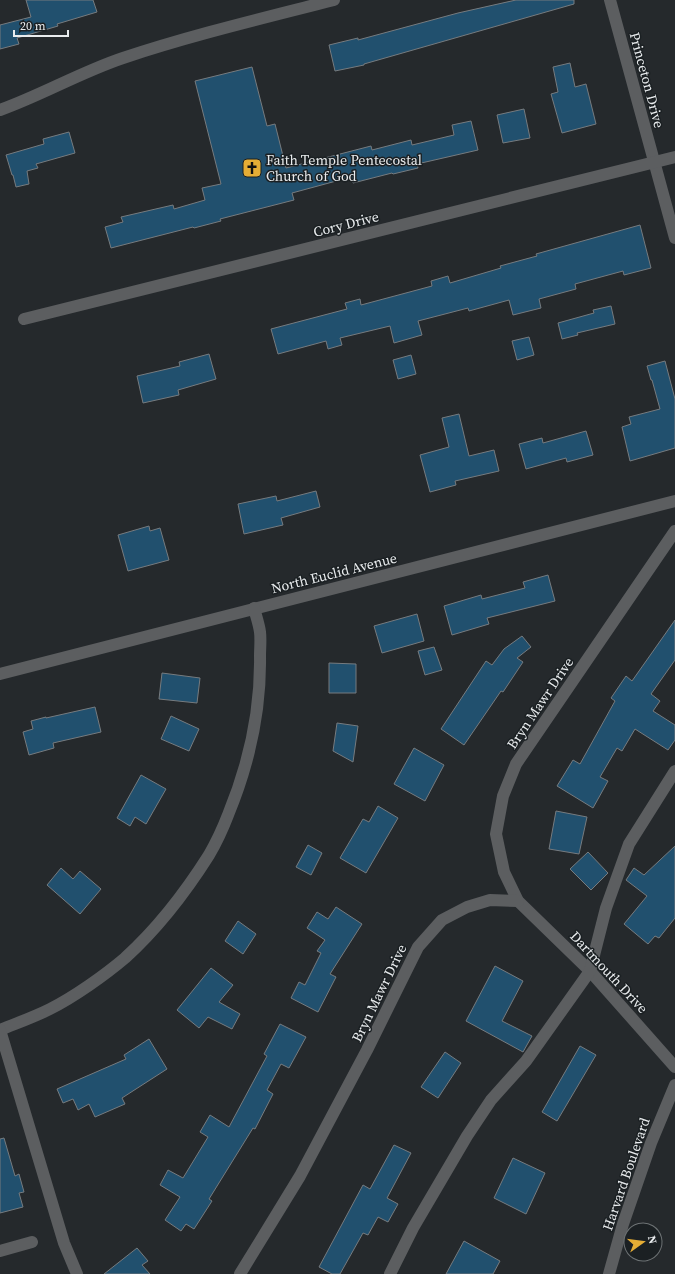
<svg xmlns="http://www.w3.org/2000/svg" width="675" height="1274" font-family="'Source Serif 4',serif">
  <rect width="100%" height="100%" fill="#25292c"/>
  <g fill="#21506e" stroke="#767b7f">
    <path d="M 26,0 L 93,0 L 97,12 L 57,24 L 58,26 L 17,38 L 19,44 L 0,49 L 0,25 L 31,17 Z"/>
    <path d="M 516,0 L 574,0 L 574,4 L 364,64 L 364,65 L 335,71 L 329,45 L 358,38 L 358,40 L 458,13 Z"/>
    <path d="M 570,63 L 575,87 L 586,84 L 596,124 L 562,133 L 551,94 L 558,92 L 553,67 Z"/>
    <path d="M 252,67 L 267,126 L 275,124 L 286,168 L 371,146 L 372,150 L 411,140 L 412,145 L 454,135 L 452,125 L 471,121 L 478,150 L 417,164 L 418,168 L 393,174 L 392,173 L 353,183 L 351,177 L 292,193 L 294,200 L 220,219 L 221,221 L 194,228 L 193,227 L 111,248 L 105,227 L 123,222 L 121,217 L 173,205 L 174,209 L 205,200 L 202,188 L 221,184 L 195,81 Z"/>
    <path d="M 524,109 L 530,138 L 503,143 L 497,115 Z"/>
    <path d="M 69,132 L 75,153 L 36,164 L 38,168 L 27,171 L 29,184 L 16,187 L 13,175 L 12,175 L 6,155 L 44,144 L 43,139 Z"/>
    <path d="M 640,225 L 651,268 L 624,275 L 623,271 L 575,284 L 576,289 L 539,299 L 541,308 L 513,315 L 509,300 L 469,311 L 468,308 L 418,321 L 422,335 L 394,343 L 390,326 L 340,338 L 342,345 L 328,349 L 326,341 L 278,354 L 271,329 L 347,309 L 345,303 L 360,299 L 361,305 L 432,286 L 431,281 L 448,276 L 450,283 L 501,268 L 500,266 L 537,256 L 536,254 Z"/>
    <path d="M 611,306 L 615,324 L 577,333 L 578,335 L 562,339 L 558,323 L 594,313 L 593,310 Z"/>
    <path d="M 529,337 L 534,355 L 517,360 L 512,341 Z"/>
    <path d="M 209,354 L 216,379 L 178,390 L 179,395 L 143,403 L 137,376 L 180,366 L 179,362 Z"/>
    <path d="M 411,355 L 416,374 L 398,379 L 393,360 Z"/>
    <path d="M 665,361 L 675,399 L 675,448 L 630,461 L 622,427 L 631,424 L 629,417 L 660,409 L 652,380 L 651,380 L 647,366 Z"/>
    <path d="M 459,414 L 469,456 L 494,450 L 499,471 L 455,481 L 456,485 L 430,492 L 420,455 L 449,447 L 442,418 Z"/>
    <path d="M 586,431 L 593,455 L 567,462 L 566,458 L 526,469 L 519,444 L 542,438 L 543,443 Z"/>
    <path d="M 316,491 L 320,507 L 281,518 L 283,525 L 244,534 L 238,504 L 276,496 L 277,501 Z"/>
    <path d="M 149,526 L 150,531 L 160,528 L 169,560 L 128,571 L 118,535 Z"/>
    <path d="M 548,575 L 555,601 L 487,618 L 489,624 L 452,635 L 444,606 L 481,595 L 482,599 L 525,588 L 523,582 Z"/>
    <path d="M 417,614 L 424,641 L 382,653 L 374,626 Z"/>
    <path d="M 675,620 L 675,660 L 651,694 L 660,701 L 653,711 L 675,725 L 675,740 L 668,750 L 635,729 L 622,751 L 617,748 L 600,777 L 608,781 L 593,808 L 557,786 L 573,760 L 580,764 L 615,701 L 611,698 L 626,676 L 632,681 Z"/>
    <path d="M 522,636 L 531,647 L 517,658 L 523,662 L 503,692 L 501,691 L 464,745 L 441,729 L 486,661 L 492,665 L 504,649 Z"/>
    <path d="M 434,647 L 442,670 L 425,675 L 418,651 Z"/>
    <path d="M 329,663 L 356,664 L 356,693 L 329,693 Z"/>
    <path d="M 162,673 L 200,678 L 197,703 L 159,699 Z"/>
    <path d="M 95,707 L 101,732 L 53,743 L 54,748 L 29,755 L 23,732 L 33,729 L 31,721 L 46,717 L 46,718 Z"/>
    <path d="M 171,716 L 199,729 L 189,751 L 161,739 Z"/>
    <path d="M 337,723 L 358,726 L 353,762 L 333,751 Z"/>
    <path d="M 414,748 L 444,765 L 425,801 L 394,784 Z"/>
    <path d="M 141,775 L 166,789 L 146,824 L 135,817 L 130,826 L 117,818 Z"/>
    <path d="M 378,806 L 398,818 L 366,873 L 340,858 L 363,819 L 369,822 Z"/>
    <path d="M 556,811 L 587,817 L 579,854 L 549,849 Z"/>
    <path d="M 308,845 L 322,853 L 311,875 L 296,867 Z"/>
    <path d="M 675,846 L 675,918 L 659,938 L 655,936 L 648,944 L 624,924 L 647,896 L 626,880 L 634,868 L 644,875 Z"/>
    <path d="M 588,852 L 608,873 L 591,890 L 570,869 Z"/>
    <path d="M 61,868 L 73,879 L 80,871 L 101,889 L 80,914 L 47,885 Z"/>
    <path d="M 336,907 L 362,924 L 330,974 L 336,977 L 318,1012 L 291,998 L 299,982 L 305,985 L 321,953 L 317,951 L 325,940 L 307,928 L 317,912 L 328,919 Z"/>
    <path d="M 238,921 L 256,934 L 243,954 L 225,941 Z"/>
    <path d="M 495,966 L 523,981 L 502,1021 L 532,1036 L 523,1052 L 466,1021 Z"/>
    <path d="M 211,968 L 233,985 L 219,1002 L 240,1014 L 232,1029 L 208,1017 L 199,1028 L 177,1010 Z"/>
    <path d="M 280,1024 L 306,1037 L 289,1068 L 281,1064 L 267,1090 L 273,1094 L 255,1129 L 253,1128 L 209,1199 L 212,1201 L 194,1229 L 186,1224 L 181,1231 L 165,1220 L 180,1197 L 160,1185 L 168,1170 L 183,1178 L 208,1137 L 200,1132 L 210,1115 L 229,1127 L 267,1056 L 264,1054 Z"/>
    <path d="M 149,1039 L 167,1069 L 122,1098 L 125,1104 L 95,1117 L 89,1104 L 78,1110 L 73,1099 L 63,1103 L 57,1089 L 126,1059 L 124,1055 Z"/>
    <path d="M 580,1046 L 596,1055 L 557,1121 L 542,1112 Z"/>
    <path d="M 445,1052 L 461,1063 L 438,1098 L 421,1087 Z"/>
    <path d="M 4,1138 L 15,1176 L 19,1174 L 24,1192 L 19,1193 L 23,1207 L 0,1213 L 0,1139 Z"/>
    <path d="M 394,1145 L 411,1153 L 387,1198 L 398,1204 L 388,1222 L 378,1217 L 368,1235 L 363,1233 L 340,1274 L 332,1274 L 319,1267 L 363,1185 L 370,1189 Z"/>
    <path d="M 513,1158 L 545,1173 L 526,1214 L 494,1198 Z"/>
    <path d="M 464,1241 L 500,1261 L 493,1274 L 446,1274 Z"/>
    <path d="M 137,1248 L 148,1261 L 142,1265 L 150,1274 L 104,1274 Z"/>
  </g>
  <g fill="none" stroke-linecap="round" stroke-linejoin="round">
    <g stroke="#5c5e60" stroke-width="12">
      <path d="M 610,0 L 675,238"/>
      <path d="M 0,110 C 42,95 81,72 123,58 C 192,35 264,18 334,0"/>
      <path d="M 24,319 L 675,157"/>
      <path d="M 675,531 L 516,764 L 503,796 L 496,834 L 504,872 L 518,901 L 590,971 L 675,1067"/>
      <path d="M 0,674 L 675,501"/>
      <path d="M 0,1030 C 17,1023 34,1017 50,1009 C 74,997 105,975 125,958 C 158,928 185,893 209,855 C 216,843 223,828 228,815 C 249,764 261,711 260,656 C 260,648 261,640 260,632 C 259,624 256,616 254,608"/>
      <path d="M 0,1030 L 64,1243 L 77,1274"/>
      <path d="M 0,1251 L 32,1242"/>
      <path d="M 240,1274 L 300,1176 L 367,1050 L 418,947 L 442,920 L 467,907 L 490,900 L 518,901"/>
      <path d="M 390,1274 L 413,1228 L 467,1136 L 491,1100 L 526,1061 L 590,971 L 606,908 L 629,844 L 675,771"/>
      <path d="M 609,1274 L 623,1224 L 651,1143 L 675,1085"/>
    </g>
  </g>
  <defs>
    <g id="church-square" transform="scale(1)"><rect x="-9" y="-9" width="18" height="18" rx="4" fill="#e5ad35" stroke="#1b2023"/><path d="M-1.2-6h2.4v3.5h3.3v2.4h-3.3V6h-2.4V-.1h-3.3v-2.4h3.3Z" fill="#111"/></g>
  </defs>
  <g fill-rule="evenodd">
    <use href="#church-square" x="252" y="168"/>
  </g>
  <g text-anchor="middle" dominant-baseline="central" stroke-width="3" stroke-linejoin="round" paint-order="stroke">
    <g font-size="14" fill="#e9ecee" stroke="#1b2023">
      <text transform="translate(647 80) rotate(75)">Princeton Drive</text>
      <text transform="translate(346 224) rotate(-14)">Cory Drive</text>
      <text transform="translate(334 573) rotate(-14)">North Euclid Avenue</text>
      <text transform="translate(540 703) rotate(-56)">Bryn Mawr Drive</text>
      <text transform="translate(609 972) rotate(47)">Dartmouth Drive</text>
      <text transform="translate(379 993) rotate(-64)">Bryn Mawr Drive</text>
      <text transform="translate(626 1174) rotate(-71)">Harvard Boulevard</text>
    </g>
    <g font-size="14" fill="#e9ecee" stroke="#1b2023" text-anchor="start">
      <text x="266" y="160">Faith Temple Pentecostal<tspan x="266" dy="16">Church of God</tspan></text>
    </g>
  </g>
  <g transform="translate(643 1242) rotate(76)"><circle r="19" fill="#1b2023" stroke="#6d7274"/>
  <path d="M0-3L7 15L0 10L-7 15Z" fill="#e5ad35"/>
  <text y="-6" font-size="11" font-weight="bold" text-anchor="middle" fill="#e9ecee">N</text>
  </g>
  <path d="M14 30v6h54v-6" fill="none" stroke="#e9ecee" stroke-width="2"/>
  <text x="20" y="30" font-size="12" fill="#e9ecee" stroke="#1b2023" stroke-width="3" paint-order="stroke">20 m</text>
</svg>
